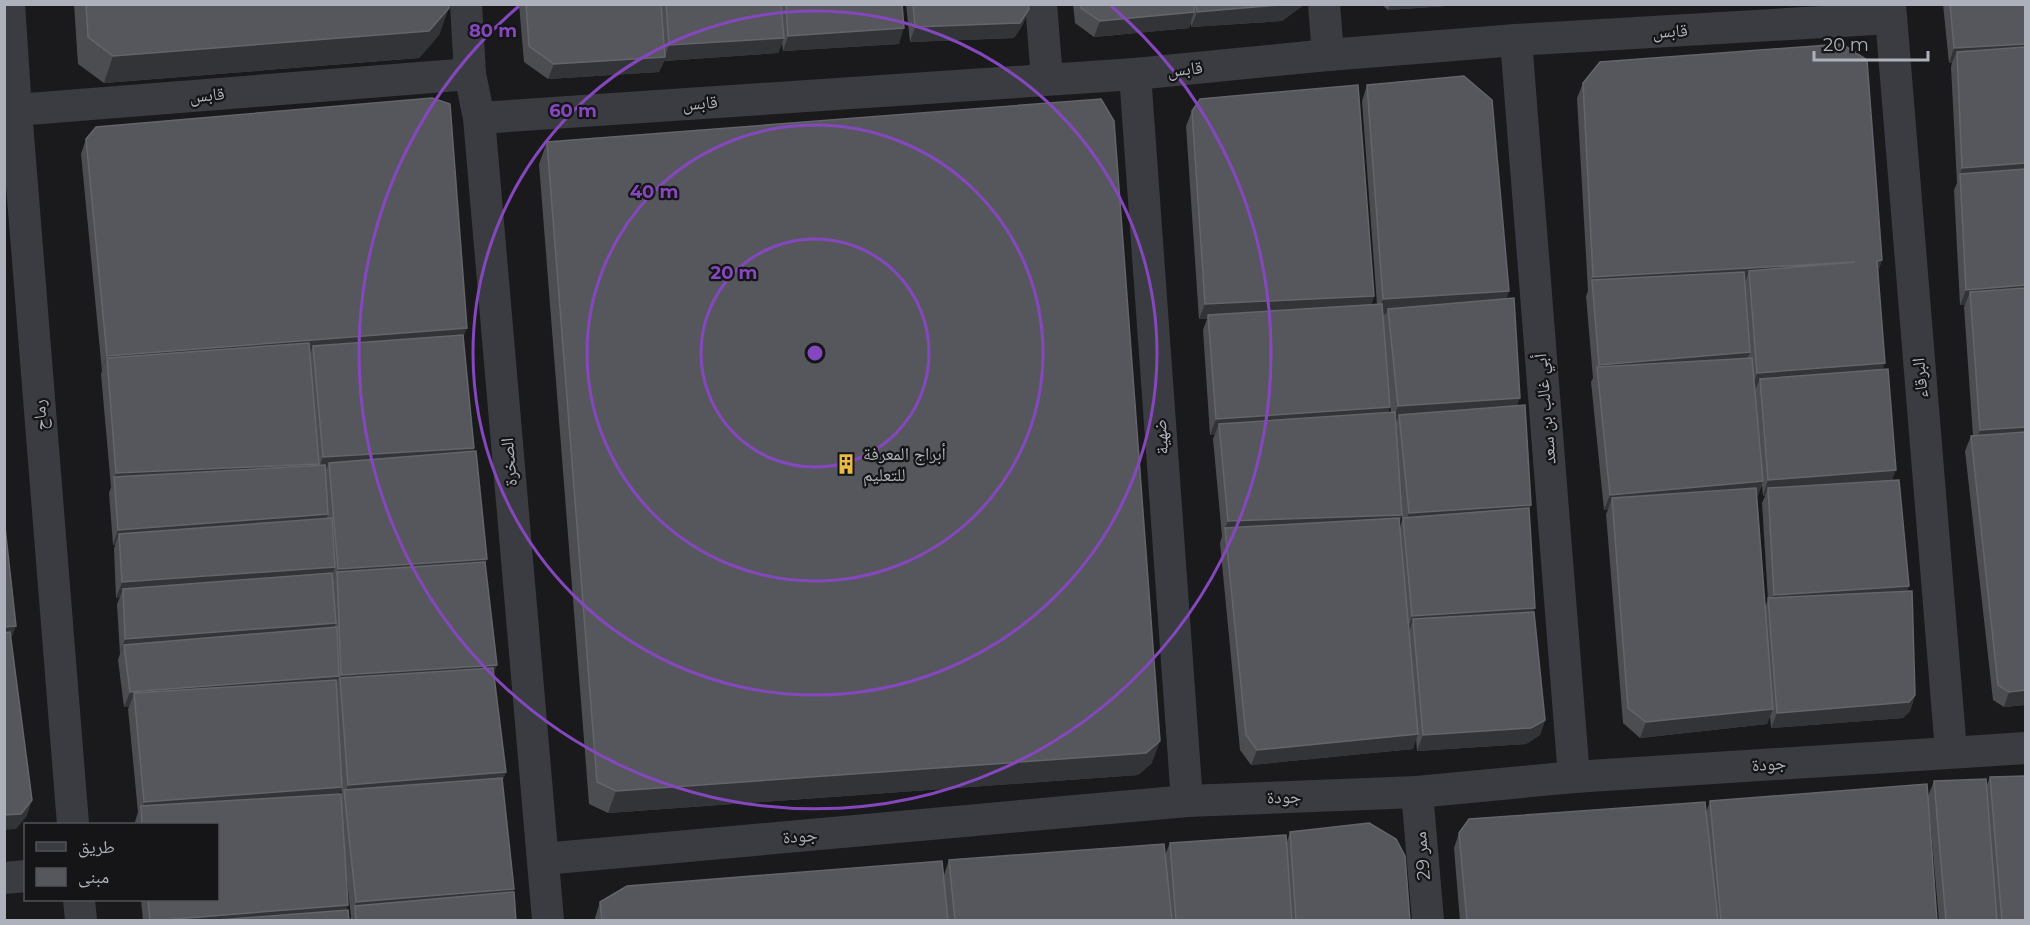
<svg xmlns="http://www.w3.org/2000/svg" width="2030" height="925" font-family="Montserrat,'Noto Naskh Arabic',sans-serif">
  <rect width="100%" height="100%" fill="#1a1a1c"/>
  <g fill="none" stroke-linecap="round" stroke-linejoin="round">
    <g stroke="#3b3c41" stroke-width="32">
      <path d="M 9,4 L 16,110 L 73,824"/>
      <path d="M 466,4 L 470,74 L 479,118 L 548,920"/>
      <path d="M 1041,4 L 1047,79"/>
      <path d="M 1324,4 L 1328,55"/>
      <path d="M 1890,4 L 1951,751"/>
      <path d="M 1516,40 L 1574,777"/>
      <path d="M 1135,74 L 1187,801"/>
      <path d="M 16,110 L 470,74"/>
      <path d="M 479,118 L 1135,74 L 1328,55 L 1516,40 L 1891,18"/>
      <path d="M 1417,792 L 1428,920"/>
      <path d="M 543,859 L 1187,801 L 1417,792 L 1574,777 L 2026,748"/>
      <path d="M 4,878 L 26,876"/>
      <path d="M 79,900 L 81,920"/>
    </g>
  </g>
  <g fill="#4b4d51" fill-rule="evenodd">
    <path d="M 74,4 L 449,4 L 439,35 L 419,58 L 104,83 L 78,64 Z"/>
    <path d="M 519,4 L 902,4 L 899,44 L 783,51 L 782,43 L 778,53 L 664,61 L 659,72 L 548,79 L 524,62 Z"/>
    <path d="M 906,4 L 1028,4 L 1029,9 L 1023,24 L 1014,38 L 910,42 Z"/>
    <path d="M 1073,4 L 1302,4 L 1302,6 L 1282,21 L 1191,27 L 1191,22 L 1189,28 L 1094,37 L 1075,23 Z"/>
    <path d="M 1381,4 L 1475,4 L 1388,10 Z"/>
    <path d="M 1943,4 L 2025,4 L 2025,705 L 2004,707 L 1993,700 L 1965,451 L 1971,436 L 1973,436 L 1964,307 L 1965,305 L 1960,305 L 1954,190 L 1957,183 L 1951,67 L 1952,63 L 1949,63 Z"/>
    <path d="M 1583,83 L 1882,260 L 1878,271 L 1883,369 L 1892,480 L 1907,591 L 1915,695 L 1910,711 L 1903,718 L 1771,728 L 1770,716 L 1767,724 L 1640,738 L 1623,723 L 1606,514 L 1608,510 L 1604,510 L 1591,382 L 1593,378 L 1586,296 L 1588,291 L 1577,98 ZM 1762,485 L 1763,496 L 1765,496 L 1762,503 L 1768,600 L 1765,607 L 1757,497 Z"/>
    <path d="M 1367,85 L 1506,299 L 1517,405 L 1531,505 L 1529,509 L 1534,612 L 1545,720 L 1540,735 L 1526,744 L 1417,751 L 1416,738 L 1413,749 L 1251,765 L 1240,750 L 1220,543 L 1222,536 L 1213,439 L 1215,434 L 1210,435 L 1203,330 L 1207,319 L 1199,319 L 1186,126 L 1192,111 L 1374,296 L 1371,305 L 1377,305 L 1362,101 ZM 1386,362 L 1391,412 L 1388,412 L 1390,407 ZM 1402,516 L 1402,520 L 1400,528 L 1399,524 Z"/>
    <path d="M 86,139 L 463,338 L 474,448 L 473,451 L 487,559 L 485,564 L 494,674 L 506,772 L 502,782 L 516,921 L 349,921 L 351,917 L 346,872 L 348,905 L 346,910 L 349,921 L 143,921 L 141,900 L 218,900 L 218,825 L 135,825 L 135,822 L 138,812 L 128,709 L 129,707 L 124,707 L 118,660 L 120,654 L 117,604 L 120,597 L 116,598 L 114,549 L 115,545 L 113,545 L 109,493 L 111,487 L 101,374 L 102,371 L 81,154 ZM 341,789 L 342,796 L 341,799 L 339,794 Z"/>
    <path d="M 547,142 L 1152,763 L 1138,775 L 608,813 L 589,804 L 539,164 Z"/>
    <path d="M 1990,777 L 2025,921 L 1939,921 L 1929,806 L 1937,921 L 1460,921 L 1454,848 L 1459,833 L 1706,813 L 1710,801 L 1928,796 L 1934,781 L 1986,787 Z"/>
    <path d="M 1290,832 L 1410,921 L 595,921 L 595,918 L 600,902 L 944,875 L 949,860 L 1165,855 L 1170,843 L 1287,842 Z"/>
  </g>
  <g fill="#333437">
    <path d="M 1289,4 L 1302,4 L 1302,6 L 1282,21 L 1191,27 L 1197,12 Z"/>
    <path d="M 1390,4 L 1475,4 L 1388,10 Z"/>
    <path d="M 449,8 L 439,35 L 419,58 L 104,83 L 113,56 Z"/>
    <path d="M 1029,9 L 1023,24 L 1014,38 L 910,42 L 915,27 Z"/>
    <path d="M 1194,12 L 1189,28 L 1094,37 L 1100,21 Z"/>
    <path d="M 904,28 L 899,44 L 783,51 L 788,36 Z"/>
    <path d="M 784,38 L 778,53 L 664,61 L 659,72 L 548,79 L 554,64 L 665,57 L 669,45 Z"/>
    <path d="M 2025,44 L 2025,59 L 1957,52 L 1952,63 L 1949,63 L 1954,48 Z"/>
    <path d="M 2025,163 L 2025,178 L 1960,174 L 1962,168 Z"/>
    <path d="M 1882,260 L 1876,276 L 1877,261 Z"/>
    <path d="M 1855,262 L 1749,271 L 1745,283 L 1592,282 L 1593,277 Z"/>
    <path d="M 2025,285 L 2025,300 L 1970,292 L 1965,305 L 1960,305 L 1966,290 Z"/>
    <path d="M 1509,291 L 1504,307 L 1388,309 L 1386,314 L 1378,315 L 1383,299 Z"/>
    <path d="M 1374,296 L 1369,311 L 1208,315 L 1207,319 L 1199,319 L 1205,304 Z"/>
    <path d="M 467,328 L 461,343 L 313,346 L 310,355 L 107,358 L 101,371 L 107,356 Z"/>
    <path d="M 1750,352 L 1744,367 L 1597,370 L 1599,365 Z"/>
    <path d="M 1885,363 L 1880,378 L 1760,379 L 1756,388 L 1752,388 L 1757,373 Z"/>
    <path d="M 1520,398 L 1514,414 L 1399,415 L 1397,421 L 1392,422 L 1398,406 Z"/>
    <path d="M 1390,407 L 1384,423 L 1219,424 L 1215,434 L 1210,435 L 1216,419 Z"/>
    <path d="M 2025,427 L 2025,442 L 1974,446 L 1980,430 Z"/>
    <path d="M 474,448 L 468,464 L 329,463 L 325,472 L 317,473 L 323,457 Z"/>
    <path d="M 319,464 L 314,479 L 114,479 L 116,473 Z"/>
    <path d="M 1896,470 L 1890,486 L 1768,488 L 1765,496 L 1763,496 L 1768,480 Z"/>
    <path d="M 1763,481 L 1757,497 L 1613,509 L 1612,498 L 1608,510 L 1604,510 L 1610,495 Z"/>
    <path d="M 1531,505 L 1525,520 L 1404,526 L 1409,513 Z"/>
    <path d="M 328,514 L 322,529 L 119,534 L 115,545 L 113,545 L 118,530 Z"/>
    <path d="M 1402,515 L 1397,531 L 1225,528 L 1228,521 Z"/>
    <path d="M 487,559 L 482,574 L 337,572 L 332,584 L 338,569 Z"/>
    <path d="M 335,567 L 330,582 L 123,589 L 120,597 L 116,598 L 122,582 Z"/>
    <path d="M 1909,586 L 1904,601 L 1769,608 L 1774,595 Z"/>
    <path d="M 1535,608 L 1529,623 L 1413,619 L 1409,632 L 1407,632 L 1412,616 Z"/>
    <path d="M 336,623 L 330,638 L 124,645 L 120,654 L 125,639 Z"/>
    <path d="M 16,626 L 10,642 L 4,642 L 4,627 Z"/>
    <path d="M 497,665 L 491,680 L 340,678 L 341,675 Z"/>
    <path d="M 339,676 L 334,692 L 134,693 L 129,707 L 124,707 L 130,692 Z"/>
    <path d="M 2025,690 L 2025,705 L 2004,707 L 2009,692 Z"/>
    <path d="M 1915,695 L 1910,711 L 1903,718 L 1771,728 L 1777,713 Z"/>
    <path d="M 1773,709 L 1767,724 L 1640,738 L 1646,722 Z"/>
    <path d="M 1545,720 L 1540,735 L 1526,744 L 1417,751 L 1423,735 Z"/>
    <path d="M 1418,734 L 1413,749 L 1251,765 L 1257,750 Z"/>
    <path d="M 1160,741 L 1152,763 L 1138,775 L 608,813 L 616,791 Z"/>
    <path d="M 506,772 L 500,787 L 345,794 L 348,785 Z"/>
    <path d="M 342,787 L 336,803 L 141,812 L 144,802 Z"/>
    <path d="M 32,800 L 27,816 L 16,829 L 4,830 L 4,815 Z"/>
    <path d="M 514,889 L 509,904 L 355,906 L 356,902 Z"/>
    <path d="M 348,905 L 342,920 L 335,921 L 157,921 Z"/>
  </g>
  <g fill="#56575c" stroke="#64656b" stroke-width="1.5">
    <path d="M 86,4 L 449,4 L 449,8 L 429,31 L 113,56 L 88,37 Z"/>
    <path d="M 526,4 L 661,4 L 665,57 L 554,64 L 529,46 Z"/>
    <path d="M 666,4 L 781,4 L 784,38 L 669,45 Z"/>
    <path d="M 786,4 L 902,4 L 904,28 L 788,36 Z"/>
    <path d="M 913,4 L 1028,4 L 1029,9 L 1020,23 L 915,27 Z"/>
    <path d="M 1080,4 L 1194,4 L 1194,12 L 1100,21 L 1081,8 Z"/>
    <path d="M 1196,4 L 1289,4 L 1197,12 Z"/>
    <path d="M 1950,4 L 2025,4 L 2025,44 L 1954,48 Z"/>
    <path d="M 1842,44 L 1867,60 L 1882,260 L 1877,261 L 1885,363 L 1757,373 L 1749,271 L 1855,262 L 1593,277 L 1583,83 L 1600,62 Z"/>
    <path d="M 2025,47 L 2025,163 L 1962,168 L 1957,52 Z"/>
    <path d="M 1464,76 L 1492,100 L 1509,291 L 1383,299 L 1367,85 Z"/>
    <path d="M 1358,85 L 1374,296 L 1205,304 L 1192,111 L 1200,99 Z"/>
    <path d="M 432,98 L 450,104 L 467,328 L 107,356 L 86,139 L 96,127 Z"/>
    <path d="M 1101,99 L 1114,121 L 1160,741 L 1146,753 L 616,791 L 597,782 L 547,142 Z"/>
    <path d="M 2025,169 L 2025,285 L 1966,290 L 1960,174 Z"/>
    <path d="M 1744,272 L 1750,352 L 1599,365 L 1592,280 Z"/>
    <path d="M 2025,288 L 2025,427 L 1980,430 L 1970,292 Z"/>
    <path d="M 1514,298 L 1520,398 L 1398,406 L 1388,309 Z"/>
    <path d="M 1382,304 L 1390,407 L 1216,419 L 1208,315 Z"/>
    <path d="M 463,335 L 474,448 L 323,457 L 313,346 Z"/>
    <path d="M 309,343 L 319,464 L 116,473 L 107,358 Z"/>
    <path d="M 1752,358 L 1763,481 L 1610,495 L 1597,367 Z"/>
    <path d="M 1888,369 L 1896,470 L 1768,480 L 1760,379 Z"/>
    <path d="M 1525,405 L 1531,505 L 1409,513 L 1399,415 Z"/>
    <path d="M 1395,412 L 1402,515 L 1228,521 L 1219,424 Z"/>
    <path d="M 2025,432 L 2025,690 L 2009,692 L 1998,685 L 1971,436 Z"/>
    <path d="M 476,451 L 487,559 L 338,569 L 329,463 Z"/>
    <path d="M 325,465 L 328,514 L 118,530 L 114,477 Z"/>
    <path d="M 1899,480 L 1909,586 L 1774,595 L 1768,488 Z"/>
    <path d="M 1756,488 L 1773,709 L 1646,722 L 1628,708 L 1612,498 Z"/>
    <path d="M 1529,508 L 1535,608 L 1412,616 L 1403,518 Z"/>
    <path d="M 4,518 L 16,626 L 4,627 Z"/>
    <path d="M 332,518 L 335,567 L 122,582 L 119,534 Z"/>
    <path d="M 1399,518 L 1418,734 L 1257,750 L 1246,735 L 1225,528 Z"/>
    <path d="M 485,562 L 497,665 L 341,675 L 337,572 Z"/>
    <path d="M 332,573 L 336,623 L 125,639 L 123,589 Z"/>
    <path d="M 1912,591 L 1915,695 L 1909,702 L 1777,713 L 1768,598 Z"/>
    <path d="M 1534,612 L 1545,720 L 1531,728 L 1423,735 L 1413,619 Z"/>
    <path d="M 337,627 L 339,676 L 130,692 L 124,645 Z"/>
    <path d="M 10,632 L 32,800 L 21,814 L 4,815 L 4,633 Z"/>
    <path d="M 493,668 L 506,772 L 348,785 L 340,678 Z"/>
    <path d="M 336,680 L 342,787 L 144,802 L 134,693 Z"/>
    <path d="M 2025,776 L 2025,921 L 2002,921 L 1990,777 Z"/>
    <path d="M 502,778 L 514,889 L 356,902 L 344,790 Z"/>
    <path d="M 1986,779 L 1997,921 L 1946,921 L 1934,781 Z"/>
    <path d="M 1927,784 L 1937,921 L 1721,921 L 1710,801 Z"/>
    <path d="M 341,794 L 348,905 L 150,921 L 148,900 L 218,900 L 218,825 L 142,825 L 141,806 Z"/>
    <path d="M 1705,802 L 1718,921 L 1467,921 L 1459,833 L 1469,819 Z"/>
    <path d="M 1369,823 L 1396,839 L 1405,856 L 1410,921 L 1296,921 L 1290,832 Z"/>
    <path d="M 1286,835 L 1292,921 L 1176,921 L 1170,843 Z"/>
    <path d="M 1164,844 L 1172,921 L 955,921 L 949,860 Z"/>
    <path d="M 942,861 L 948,921 L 602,921 L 600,902 L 627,886 Z"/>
    <path d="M 514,892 L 516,921 L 356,921 L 355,906 Z"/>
    <path d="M 348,910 L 349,921 L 204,921 Z"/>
  </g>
  <g fill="none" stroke="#8547be" stroke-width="3">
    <circle cx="815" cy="353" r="114"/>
    <circle cx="815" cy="353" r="228"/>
    <circle cx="815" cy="353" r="342"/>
    <path d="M1111 6A456 456 0 1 1 519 6"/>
  </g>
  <defs>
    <g id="building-bare" transform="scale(1.62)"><path d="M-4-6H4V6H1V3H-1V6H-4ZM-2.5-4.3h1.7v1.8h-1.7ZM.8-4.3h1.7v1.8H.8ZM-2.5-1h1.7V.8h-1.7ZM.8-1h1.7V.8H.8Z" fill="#ebbc43" stroke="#151517" stroke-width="2.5" paint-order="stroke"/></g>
  </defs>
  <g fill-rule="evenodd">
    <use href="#building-bare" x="846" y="464"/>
  </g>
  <g text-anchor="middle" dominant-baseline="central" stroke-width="4.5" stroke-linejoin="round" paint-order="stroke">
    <g font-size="18" fill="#adb1bb" stroke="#151517">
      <text transform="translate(1670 31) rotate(-3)">قابس</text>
      <text transform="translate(1185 69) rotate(-6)">قابس</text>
      <text transform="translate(207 95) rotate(-5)">قابس</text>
      <text transform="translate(700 103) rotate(-4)">قابس</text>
      <text transform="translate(1920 378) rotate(-95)">البرقاء</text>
      <text transform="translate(1545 409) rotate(-95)">أبي غالب بن سعد</text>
      <text transform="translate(40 415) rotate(-95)">رماح</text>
      <text transform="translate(1161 437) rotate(-94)">ضهية</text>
      <text transform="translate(509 462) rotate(-95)">الصخرة</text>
      <text transform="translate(1769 764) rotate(-4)">جودة</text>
      <text transform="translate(1284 797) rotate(-2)">جودة</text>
      <text transform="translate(800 836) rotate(-5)">جودة</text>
      <text transform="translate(1422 856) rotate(-95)">ممر 29</text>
    </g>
    <g font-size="18" fill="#adb1bb" stroke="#151517" text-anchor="start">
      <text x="863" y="454">أبراج المعرفة<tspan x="863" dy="21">للتعليم</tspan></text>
    </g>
  </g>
  <circle cx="815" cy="353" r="9" fill="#8547be" stroke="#151517" stroke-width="3"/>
  <g font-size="18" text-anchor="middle" font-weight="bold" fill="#8547be" stroke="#151517" stroke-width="4.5" stroke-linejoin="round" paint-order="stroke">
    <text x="493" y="37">80 m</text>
    <text x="573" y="117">60 m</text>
    <text x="654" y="198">40 m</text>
    <text x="734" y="279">20 m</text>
  </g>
  <rect width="2030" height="925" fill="none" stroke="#adb1bb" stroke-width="12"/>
  <rect x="24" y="823" width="195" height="78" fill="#151517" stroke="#525359" stroke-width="1.5"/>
  <rect x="36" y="842" width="30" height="9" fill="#3b3c41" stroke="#525359" stroke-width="1.5"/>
  <text x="78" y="853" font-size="18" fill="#adb1bb">طريق</text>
  <rect x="36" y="868" width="30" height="18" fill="#56575c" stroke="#525359" stroke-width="1.5"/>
  <text x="78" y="883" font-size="18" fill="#adb1bb">مبنى</text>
  <path d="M1814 51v9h114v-9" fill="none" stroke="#adb1bb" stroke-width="3"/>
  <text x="1823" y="51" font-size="18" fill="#adb1bb" stroke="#151517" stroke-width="4.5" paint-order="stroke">20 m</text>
</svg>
